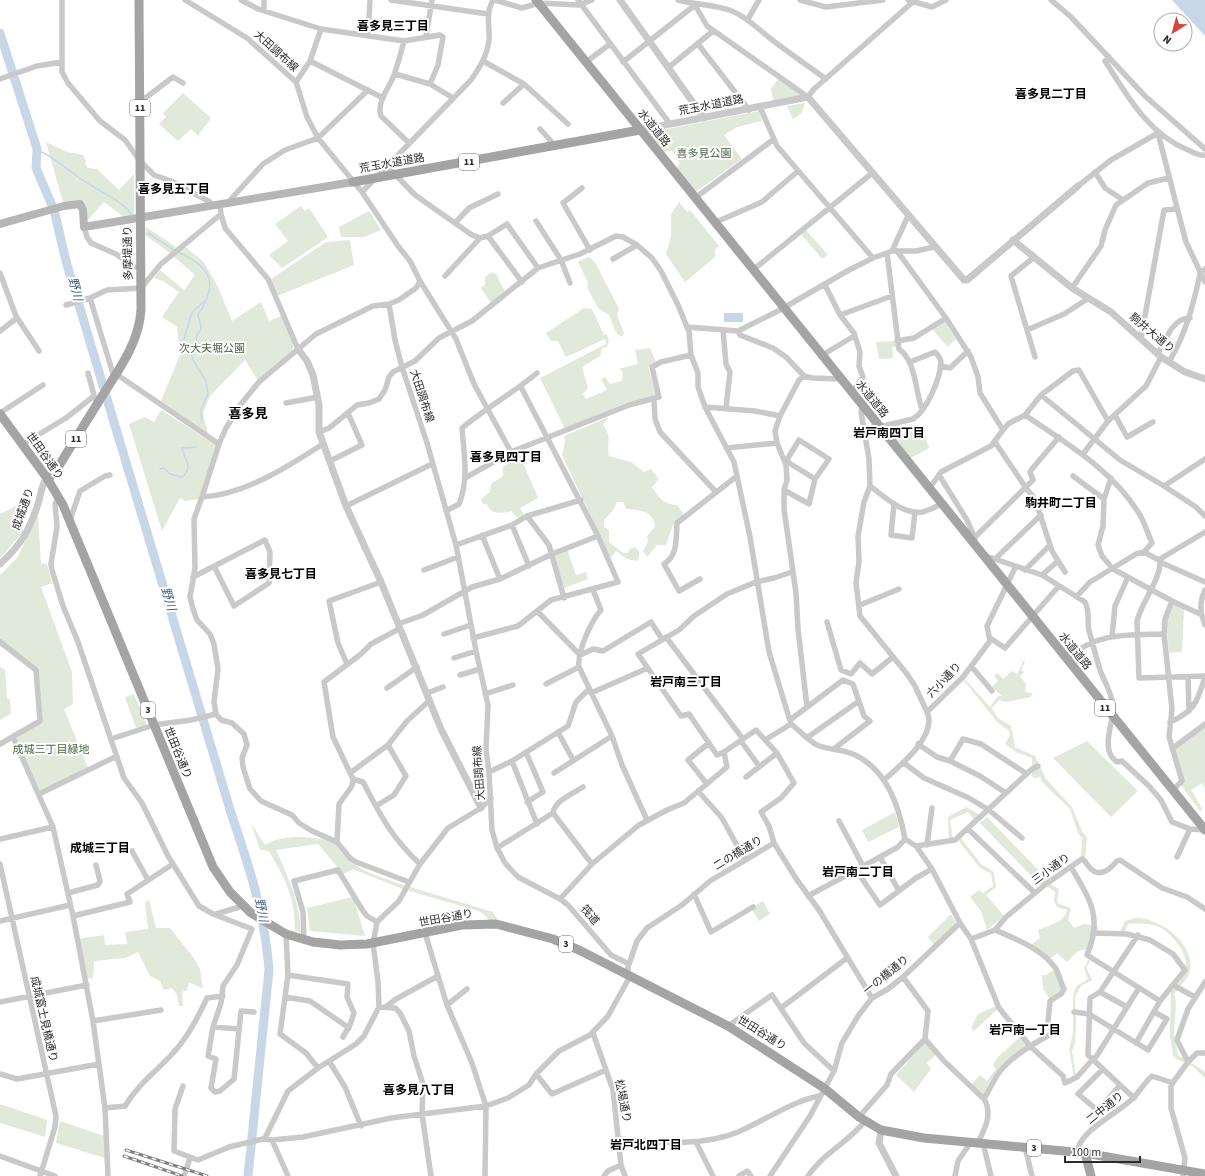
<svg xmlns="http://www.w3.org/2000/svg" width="1205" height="1176" viewBox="0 0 1205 1176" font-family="'Source Sans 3','Noto Sans JP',sans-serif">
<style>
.green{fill:#e0e9da}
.water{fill:#c8d7e8}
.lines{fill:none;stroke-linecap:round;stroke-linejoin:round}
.stream{stroke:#c8d7e8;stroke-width:1.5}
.river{stroke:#c8d7e8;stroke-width:9}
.minor{stroke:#c9c9c9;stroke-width:5.5}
.tertiary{stroke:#c9c9c9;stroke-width:7}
.secondary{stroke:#b6b6b6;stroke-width:8}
.primary{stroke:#a4a4a4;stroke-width:9}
.rail-casing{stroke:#818181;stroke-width:3}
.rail{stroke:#fff;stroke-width:1.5;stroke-dasharray:4.5;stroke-linecap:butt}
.labels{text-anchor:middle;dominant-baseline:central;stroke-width:4;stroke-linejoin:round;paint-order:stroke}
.shield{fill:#fff;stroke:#6b6b6b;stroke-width:1}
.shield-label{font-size:10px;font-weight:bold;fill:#2c2c2c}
.street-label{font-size:11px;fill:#2c2c2c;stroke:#fff}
.park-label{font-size:11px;fill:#4a643d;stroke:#fff}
.neighbourhood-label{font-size:12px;font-weight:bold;fill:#000;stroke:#fff}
.water-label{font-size:12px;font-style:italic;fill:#416288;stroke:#fff}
.quarter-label{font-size:13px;font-weight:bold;fill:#000;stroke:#fff}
</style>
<rect width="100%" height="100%" fill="#fff"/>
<path class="green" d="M779,78L802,96L773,102L771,89Z
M183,93L211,118L198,136L191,129L178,141L159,124L166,117L163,113Z
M805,103L802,113L793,119L787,106Z
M759,111L762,121L737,127L724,135L742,159L695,192L676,169L680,163L672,151L661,152L647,133Z
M46,142L67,152L83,155L86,161L85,164L88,168L97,169L119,190L134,174V216L124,217L104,202L86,222L82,202L64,206Z
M679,202L687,212L690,210L719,246L715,250V257L685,282L666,254L671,236V214Z
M301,206L305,211L309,208L328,237L282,268L269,255L288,241L275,224Z
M369,211L381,230L364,237H341L339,227Z
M146,227L176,247L170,253L145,235Z
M806,230L828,255L822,259L801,234Z
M350,240L354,265L277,296L271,279L326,242Z
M184,246L203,261L218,287L232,321L261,302L269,321L283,315L294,341L293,348L289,358L259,382L245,360L210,396L203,413L208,434L161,401L180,355L177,327L162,317L179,292L163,281L154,278L160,270L184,290L195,275L173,256Z
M589,257L595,262L619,309L617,315L624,333L621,337L616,333L609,315L598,308L587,287L588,283L578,262Z
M492,272L497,275L500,283L506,292L491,303L481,288L485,285V277Z
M584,308L592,309L604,335L607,334L609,341L607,347L602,348L600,356L582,367L588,388L583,394L586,399L607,390L601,379L605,377L610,384L622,381L623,372L619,369L638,364L635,350L650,348L656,362L648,367L657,395L625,403L565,429L540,378L606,344L605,339L566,357L558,341H551L546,333Z
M944,321L956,339L948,347L932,329Z
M897,341L898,347H892L893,358L879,359L876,342Z
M161,410L216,445L200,499L185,501L180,498L162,531L129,424L145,417L154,422Z
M609,417L603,425C613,438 606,443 609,456L631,462L644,472L651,469L659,479L652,487C659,499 664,504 677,505L684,514L673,525L666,545H657L647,557L643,551L648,542L647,536L655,527C654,510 639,510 626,509L623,502H617L614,509L604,520V527L609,530V542L623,553H628L630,549L635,547L639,551V557L637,561L627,559L616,551L612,557H610L562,455L565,441L564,436Z
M922,429L929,448L909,459L891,436Z
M519,453L538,498L520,508L524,515L517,518L512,511C503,513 491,516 487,504H483L481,499L490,492C491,478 496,483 503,476V467L508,464L506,459L513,454Z
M16,506L23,532L0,558V514Z
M38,515L41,563L47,564L52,583L41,587L72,672L73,704L64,709L88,768L40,791L16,738L42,722L37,668L0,640V575L17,558Z
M567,549L576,575L586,572L588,579L564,588L554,555Z
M1173,603L1184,609L1182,652L1169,653L1166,622Z
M1018,658L1025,662L1021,670L1025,672L1020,676L1026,684L1025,692L1032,693L1031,697L1006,702L999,700L992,708L998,718L1011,726L1015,747L1035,756L1046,779L1072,807L1082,831L1087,838L1085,858L1081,857L1082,838L1078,833L1070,809L1042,782L1040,777L1034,778L1032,776V758L1016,752L1005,744L1010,735L1009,731L997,722L962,678L963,677L990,707L998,696H1002L992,687L998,681L994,676L998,673L1003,679L1012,671L1017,674L1023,662Z
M0,667L5,670L7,699H10L11,714L0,720Z
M134,694L147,725L136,728L125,697Z
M1205,724V788L1202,783L1191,790L1202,808L1201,812L1181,785L1173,748Z
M1087,741L1138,791L1111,817L1053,758Z
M966,807L980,815L975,821L968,812L950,820L953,839L949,840L948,817Z
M895,812L899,827L868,842L862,830Z
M987,817L1047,879L1041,886L980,823Z
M251,823L265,845C284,833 312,837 334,841C348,870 379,876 406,886L405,890L353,869L343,874L318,844L276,850C289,879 299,900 301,933L295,931C295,896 286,881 269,851L260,850Z
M961,838L981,864L994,872L996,887L986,895L1004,916L987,930L981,911L970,897L979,890L983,893L993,886L991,874L979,867L959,841Z
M1050,884L1059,889L1057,901L1059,904L1071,908L1068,920L1074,928L1084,924L1098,926V931L1120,932L1125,921C1130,920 1135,917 1140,918C1164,921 1198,947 1189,974C1186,981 1179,987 1174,994L1176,1002L1174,1034L1178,1055C1187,1061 1196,1065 1205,1072V1078L1191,1065L1176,1059L1173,1055L1170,1036L1171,991C1176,985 1185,978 1186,969C1188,954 1175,938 1164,930C1155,923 1139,923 1128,924L1124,934L1094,933L1088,949L1078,951L1067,962L1057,953L1049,960L1031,945L1040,938L1038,930C1049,925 1064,923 1067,910L1057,907L1054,901L1055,892L1047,886Z
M410,887L493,912L498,921H488L487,917L479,911L409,891Z
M353,897L365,936L310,931L307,908Z
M149,900L156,928H170L193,957L200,969L203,989L189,982L187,990L182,992L183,1006H179L177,995L172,988L164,990L160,981L150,976L138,952L125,958L94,961L93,978H86L78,939L104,935L105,945L127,944L125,932L148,929L145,902Z
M763,901L770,914L759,921L751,908Z
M951,914L956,923L934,945L928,937Z
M1088,960L1090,961L1086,967L1092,980L1081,986L1075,997L1076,1024L1075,1044L1072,1051L1076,1075L1074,1076L1069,1050L1073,1033V998L1074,991L1077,986L1088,979L1084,968Z
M1055,969L1063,989L1060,994L1050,999L1043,989L1042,975H1046Z
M998,1005L999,1008L974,1031L971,1028L978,1014Z
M1020,1037L1029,1047C1011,1059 989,1074 984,1096L971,1085L980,1075L987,1081L996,1069L993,1065L997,1058Z
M926,1041L937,1054L927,1063L931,1069L914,1092L896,1075Z
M0,1104L47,1120L45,1137L0,1123Z
M60,1121L104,1136L105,1158L56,1143Z"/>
<path class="water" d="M1172,0H1205V36Z
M724,313H743V322H724Z"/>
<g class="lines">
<path class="stream" d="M37,150C53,156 64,167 78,177C94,189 119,198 131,214
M148,233L174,250
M178,252C212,268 219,283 198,315L200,322
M192,356L199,348C196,340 194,336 201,330L200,322
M202,423L201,410L208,394L206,381L193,360L190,350L186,346L184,339L192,312L205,301
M160,469L164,468L170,474L182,477C195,466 183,459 182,448L196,447"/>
<path class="river" d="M0,33L37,149L36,168L54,210L66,261L90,342L231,813C249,866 265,914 269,970L248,1176"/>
<path class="minor" d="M62,0V72L68,83L100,121L125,140L140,161L154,175L171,181L210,202L212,205
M185,0L247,38L296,82L307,117L318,138L362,192L398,246L410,261L420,281L456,339L474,384L511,452
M241,0L258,9L321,29L404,41L440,35L443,37L438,65L430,84
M391,0L488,14
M495,0L522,8L539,3L579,5L592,0
M578,0L670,124
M678,0C696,5 714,4 732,11C747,17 758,29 771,39C789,53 808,66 826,79
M800,0L826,7L883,0
M908,0L932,7L946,0
M1051,0L1071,17L1145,96L1205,149
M264,10V0
M748,19L759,0
M368,36L370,0
M426,36L432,0
M404,41C401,52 398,64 394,75C390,87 376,102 381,116L409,143
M698,44L749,110
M1109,57L1105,61C1127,95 1148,134 1188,150C1193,152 1199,156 1205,155
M310,61L383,98
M483,61L524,84
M586,62L610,44
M623,62L695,5L707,26L808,97L814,89L914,1
M669,67L713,31
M395,74L430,84L453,98
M0,79L37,66L62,62
M296,82L310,61L321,29
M140,99H144L173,77L183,83
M503,103L524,84L568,124
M760,107L777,146L873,258
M540,129L551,141L547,146
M1158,133L1182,227L1186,242L1205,282
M388,167L415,195L472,235L480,238
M1095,172L1105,188L1123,200
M1078,186L1111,160L1158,133
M582,188L563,203L590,250
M362,192L471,80C480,67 487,56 489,40C490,26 485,14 493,0
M695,198L774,139
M232,202L231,199L263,164L285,150L318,138L368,90
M221,214L225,228L268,279L298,349
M536,221L561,260L570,283
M455,223L469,208L498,194
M714,223L762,202L798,171
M84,227L87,237L91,243L116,254L134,267L140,268
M488,236L522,282
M892,251L908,216
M897,251L946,318L971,357L978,377L980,393L1003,430L991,446L941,472L929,489
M887,253L899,349C916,361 915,390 922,409
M1033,258L1011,276L1035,357
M613,259L637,245
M753,270L871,174
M0,273L16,316L39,351
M445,276L480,238L488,236L507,224L538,268
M825,285L840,315L854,333L860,352L859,366L863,377L851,393
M1072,288L1101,246L1105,230L1116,205L1148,183L1169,178
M90,298L114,377
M389,304L395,340L402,367L427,443L456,545L476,651L488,705L486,749L489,772L492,830L497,848L505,863L518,877L560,899L568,905L611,955L629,964
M66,305L90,298L107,290L141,288L161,264L221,214L220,205
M840,315L892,296
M687,327L738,331L780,310L849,270L873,258L892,251H916L934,247
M723,330L726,364L730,372L726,408
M1027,330L1064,314L1089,298
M0,331L17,318
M738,331L740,335L773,348L786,357L804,376L812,378L840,379
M1141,338L1164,210L1177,209
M897,341L914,338L946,318
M1158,353C1166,340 1172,318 1190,318
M821,356L854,336
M1169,362C1186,333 1193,306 1200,274L1205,269
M940,366L950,368L968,351
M88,373L95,399
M116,374L219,444
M804,376L799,380L780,416L775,431L777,443L786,465L787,480L784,490V509L796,593L798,629L807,707
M1041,395L1120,460L1164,486L1196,507L1205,516
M654,399L655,419L660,432L716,492
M286,403L318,397
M862,406L861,412L869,459L870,486L864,502L858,536L859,561L856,583L860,616L907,674L915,686L927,712
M705,407L755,411L780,416
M0,413L43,385
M1025,415C1067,444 1113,470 1140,515C1145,524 1148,534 1152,543L1144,552
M1115,415L1127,437L1153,422
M879,427L913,419C927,411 940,378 941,363C941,358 938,355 935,352L910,362
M864,429L878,426
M1003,430L1008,424L1025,415L1041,395L1073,371L1079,370L1108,421
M319,432L329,428L357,405L369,403L379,399L385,390L389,377L393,372L415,361L439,338L472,321L538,268L580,254L616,236L623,237L637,245L652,258L661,271L678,305L689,332L691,355L698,373V387L705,407L734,462L750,537L769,652L791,724
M995,442L1026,488L1035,499L1052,551L1065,572
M23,444L66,418L94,396
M726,448L777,443
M1083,454L1108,421L1146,386L1161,357
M330,461L362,445L348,413
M786,461L815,479
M939,475L967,520L975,538
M1073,476L1104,499
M465,478L511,452L629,405L659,397L652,367L661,362L691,355
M1111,478L1104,499L1103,526L1098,545L1102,556L1113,569L1172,601L1200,614
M870,486C885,497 903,515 923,512C929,510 936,507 941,504
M1164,486L1205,459
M784,490L809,504L815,479L829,459L799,440L785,463
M59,497L55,504L57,527L51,564L52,570L63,606L78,642L124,778L142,803L168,856L199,906L213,914L252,929L237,965L223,986L221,1003L213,1027L208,1056L216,1059L211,1088L215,1092L220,1091L234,1079L241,1011L254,1012
M202,497C244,495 289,466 323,444
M894,504L891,535L912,538L915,512
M346,506L432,464
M446,511L459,504C469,480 464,453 462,428C486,408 513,393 537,373
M527,516L549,545L564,598
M70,520L80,491L105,476L110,475
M512,525L529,566
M482,535L500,579
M971,541L1033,480L1030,472L1032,469L1059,437
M456,545L512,525L527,516L581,500
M986,556L1042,575L1085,602C1090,611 1087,621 1089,631C1093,644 1096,657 1100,670C1104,681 1113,695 1113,707C1114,723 1099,750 1117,762L1122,761L1149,786L1161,800L1172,822L1190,829L1204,830
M995,559L1041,515
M1160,559C1162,578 1141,603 1137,621L1139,678L1205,676
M1160,562L1205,582
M424,570L458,557
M1025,570L1050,545
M792,572L774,578L756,582L727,594L694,616L679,630L638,654L681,716L689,714L717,755L724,752L756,730L777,753L794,783L781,798L761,812L769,826L774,843L797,880L819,910L872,998
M1042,575L1058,561
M193,577L265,540L270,552L269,583L234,606L214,566
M700,579L679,591L664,564C678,556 676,538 677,523L737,476
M593,590L601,610C591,621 577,652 579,667L612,736L622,765L647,820
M1205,590C1199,603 1200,612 1205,625
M1077,596L1090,582L1136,554L1144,552L1157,559H1160L1205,532
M860,605L899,589
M538,612L580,655L593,649L603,651L651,622L662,639
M827,622L841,670L851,674L860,663L872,674L893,657
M398,624L423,615L472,587L500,579L552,554L598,536
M444,634L471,625
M1112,636L1115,606L1128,577
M666,637L743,739
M473,638L518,626L551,600L618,582L598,536L521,387
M990,638L1005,648L1058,587
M0,642L36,670L40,721L0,744
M454,658L476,651
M1066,659C1097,632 1126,635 1164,634
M347,664L338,643L329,601L381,582
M971,666L992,691
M460,675L480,669
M1188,677L1189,711
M546,684L579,667
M387,688L417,667
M427,693L443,687
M591,693L648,668
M485,694L513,685
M790,720L843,680L853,684L864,716L870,721L835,748
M1170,722C1195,711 1197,702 1205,677
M558,732L573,760
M13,737L53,827L73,916L93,1021L105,1108L108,1176
M808,737L859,701
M111,739L154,725L191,720L216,714
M765,740L791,724C798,729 810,742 817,745C828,750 842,749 853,754C887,769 899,806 905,839L916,846L932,869L960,923L971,939L999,1008L1031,1047L1063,1076L1065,1083L1077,1077L1093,1059L1096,1057L1139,988
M741,741L759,766
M918,744L937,757L950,761L980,776L1006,793
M1173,748L1205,724
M526,752L543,792L527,802
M512,761L537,824
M950,761L963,739L981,744L1027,774
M904,763L924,778L969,798L989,810L1022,838
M489,772L512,761L568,726L576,702L589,689
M350,773L388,745L407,721L430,700
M554,773L612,736
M746,777L777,753
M353,779L363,782C381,816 391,837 420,864
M884,780C900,766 938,735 927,712L963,677L990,641L987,626L1016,566
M707,784L688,760L709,743
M583,787C574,793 554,801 553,813L592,864
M698,791L722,818L745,860
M1172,791L1182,781L1169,737L1172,709L1164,634L1165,619L1172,601
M39,794L117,756
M376,806L394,795L406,776L388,745
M839,821L863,866
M968,829L1035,893
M0,839L53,827
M337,842L339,804L352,786L353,779L333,737L324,682L361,654L371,644L399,629
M927,845L932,808
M916,846L955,840L1032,769L1038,766
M497,848L553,813
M132,851L148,880
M880,857L898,847L905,839
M1177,857L1190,829
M0,864L56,1116L55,1127L40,1176
M1071,867C1090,900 1103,917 1087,955L1160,1001
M856,870L880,905L916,878L932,869
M409,882L356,862L350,858L337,842L312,831L299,823L292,815L261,801L250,789L243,767L242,758L247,745L244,734L232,723L221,720L216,714L214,702L218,669L214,644L210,634L197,620L193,609L190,597L195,568L194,519L202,497L219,444L226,428L241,404L259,382L316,334L373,306L389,304L399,300L416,288L420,281
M68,893L98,885L100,881L96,865
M694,894L711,932L753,907
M808,896L880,857L899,891
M560,899L592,864L639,825L667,810L684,803L727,767L724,752
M216,914L243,906
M73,916L130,902L127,894L173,864
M0,921L70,905
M425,933L447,1005L472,1063L486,1106L485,1176
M1094,933L1127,934L1150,940L1173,954L1185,970L1160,1001L1136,1043
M286,934L288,975L280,1034L306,1053L318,1068
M971,939L995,930L1006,917L1046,884L1082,859C1086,861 1087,865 1090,868C1100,879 1111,868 1117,861L1120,860L1162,888L1187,897L1205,909
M304,940L303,912L294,881L338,870L363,911L367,916L377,922
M288,975L348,984L347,997L354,1013L350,1025L343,1037
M1173,985L1195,997
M1100,992L1127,1007
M285,997L310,1001L349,1028
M0,1002L87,985
M447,1005L467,989
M387,1006L396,999L438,976
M379,1007L395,1008L400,1013L409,1031L414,1056L423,1084L422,1114L431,1176
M781,1008L847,958
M1074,1012L1089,1014L1148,1050L1167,1019L1154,1012
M93,1021L161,1010
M728,1026L772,995L804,1043L834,1071
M213,1027L239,1029
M593,1033L613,1090L621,1165L625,1176
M925,1039L944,1061L984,1099
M329,1061L345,1087L361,1126
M1188,1062L1177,1040L1188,1009L1205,982
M1103,1069L1078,1094L1096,1109L1101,1107L1120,1085
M0,1074L17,1079L99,1064
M536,1074L552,1094L606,1070
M183,1086L175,1109L174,1151L198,1160L229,1147L263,1139L272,1140L303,1137L391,1118L486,1106L508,1098L529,1085L536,1074L559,1051L590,1035L608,1016L628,980V967L637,941L647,928L682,905L710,881L774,843
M1134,1098L1088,1055L1090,998L1100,992L1138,935
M105,1108L125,1106C138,1084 157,1071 173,1053C188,1037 198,1017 207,998L223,996
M859,1117L887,1085L891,1074L925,1039L928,1011L903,977
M265,1138L288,1091L318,1068L356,1044L364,1036L379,1007L378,982L373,943L377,922L399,901L420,864L448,828L481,808L491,798
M619,1139C658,1142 702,1147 738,1132C766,1120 790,1102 819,1096
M272,1140L288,1176
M696,1142L713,1176
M978,1143C985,1128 993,1114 984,1099C989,1090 993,1082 998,1074C1009,1058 1036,1042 1053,1033L1048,1022L1050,1001L1061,994L1064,989C1061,983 1059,975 1056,969C1043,949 1016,939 995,930
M983,1143L991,1176
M1025,1147L1032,1176
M1077,1152C1080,1129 1120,1113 1134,1097C1141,1090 1144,1083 1152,1076L1173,1083
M0,1156L55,1176
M184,1176L190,1158
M604,1176L608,1171L621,1165
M739,1176L747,1171L751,1176
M770,1176L810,1116L834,1071L842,1043L858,1016L872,998L888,989L903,977L960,923
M808,1176C822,1154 849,1142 865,1121
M955,1176L958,1161L971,1142
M1183,1176L1185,1158L1171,1108V1085L1188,1062L1197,1053H1205"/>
<path class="tertiary" d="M620,0L704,118
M640,130L808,97L964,280H967L1078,186
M1013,240L1072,288L1111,312L1161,357L1185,372L1205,379
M298,349L307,361L313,375L319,405V432L346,506L381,582L441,729L481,808
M0,564C21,545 29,531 38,504C41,495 41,485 47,478
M881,1130L879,1143L896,1176"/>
<path class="secondary" d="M0,224L64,206L80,204L83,210L84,227L353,182"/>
<path class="primary" d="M536,0L1205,830
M353,182L640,130
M0,414L47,478L63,505L213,867L230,892L251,913L286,934L313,942L340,945L367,944L462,925L496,924L553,939L579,950L728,1026L824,1088L859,1117L881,1130L924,1138L1085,1153L1205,1174
M47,478L54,474C69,449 84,425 99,401C117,372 139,344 141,310L139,0
M1085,1153L1091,1176"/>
<defs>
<path id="rail" d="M126,1150L207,1176
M124,1156L182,1176"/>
</defs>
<use href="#rail" class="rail-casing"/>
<use href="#rail" class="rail"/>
</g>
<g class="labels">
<g class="shield">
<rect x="130" y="100" width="20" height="16" rx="3"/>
<rect x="459" y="154" width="20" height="16" rx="3"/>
<rect x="66" y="431" width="20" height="16" rx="3"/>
<rect x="1095" y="700" width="20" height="16" rx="3"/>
<rect x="141" y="702" width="14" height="16" rx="3"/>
<rect x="559" y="936" width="14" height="16" rx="3"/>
<rect x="1027" y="1140" width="14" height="16" rx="3"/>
</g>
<g class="shield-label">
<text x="140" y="108">11</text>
<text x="469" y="162">11</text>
<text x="76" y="439">11</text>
<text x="1105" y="708">11</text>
<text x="148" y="710">3</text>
<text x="566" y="944">3</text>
<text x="1034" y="1148">3</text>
</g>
<g class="street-label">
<text transform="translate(276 51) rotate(42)">大田調布線</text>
<text transform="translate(711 105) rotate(-11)">荒玉水道道路</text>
<text transform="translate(654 128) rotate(51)">水道道路</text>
<text transform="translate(392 163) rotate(-10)">荒玉水道道路</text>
<text transform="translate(128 253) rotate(-91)">多摩堤通り</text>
<text transform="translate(1152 333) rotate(40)">駒井大通り</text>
<text transform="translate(422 396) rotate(72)">大田調布線</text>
<text transform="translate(872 399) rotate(51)">水道道路</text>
<text transform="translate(45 456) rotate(55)">世田谷通り</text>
<text transform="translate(23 509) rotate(-70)">成城通り</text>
<text transform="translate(1075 651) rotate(51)">水道道路</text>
<text transform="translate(944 680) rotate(-46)">六小通り</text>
<text transform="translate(178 753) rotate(68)">世田谷通り</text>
<text transform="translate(479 773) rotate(-94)">大田調布線</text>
<text transform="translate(738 853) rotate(-31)">二の橋通り</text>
<text transform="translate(1051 869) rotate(-36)">三小通り</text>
<text transform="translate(590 915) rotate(49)">筏道</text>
<text transform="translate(446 918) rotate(-10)">世田谷通り</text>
<text transform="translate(886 975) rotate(-39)">一の橋通り</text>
<text transform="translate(44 1019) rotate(77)">成城富士見橋通り</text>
<text transform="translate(762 1033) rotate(32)">世田谷通り</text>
<text transform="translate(623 1101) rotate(79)">松場通り</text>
<text transform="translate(1105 1108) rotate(-39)">二中通り</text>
</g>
<g class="park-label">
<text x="704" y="153">喜多見公園</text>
<text x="212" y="348">次大夫堀公園</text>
<text x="51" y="749">成城三丁目緑地</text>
</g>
<g class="neighbourhood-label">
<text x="393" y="26">喜多見三丁目</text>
<text x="1051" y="94">喜多見二丁目</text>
<text x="174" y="189">喜多見五丁目</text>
<text x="889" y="433">岩戸南四丁目</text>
<text x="506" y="457">喜多見四丁目</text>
<text x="1061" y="503">駒井町二丁目</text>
<text x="281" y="574">喜多見七丁目</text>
<text x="686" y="682">岩戸南三丁目</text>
<text x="100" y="848">成城三丁目</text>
<text x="858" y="872">岩戸南二丁目</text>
<text x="1025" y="1030">岩戸南一丁目</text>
<text x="419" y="1090">喜多見八丁目</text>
<text x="646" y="1145">岩戸北四丁目</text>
</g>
<g class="water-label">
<text transform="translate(75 289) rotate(75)">野川</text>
<text transform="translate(168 599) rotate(73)">野川</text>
<text transform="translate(261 910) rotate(78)">野川</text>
</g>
<g class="quarter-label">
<text x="248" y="414">喜多見</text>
</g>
</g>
<g transform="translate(1173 32) rotate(217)"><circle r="19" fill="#ffffff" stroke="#ababab"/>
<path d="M0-3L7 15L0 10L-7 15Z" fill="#d8453a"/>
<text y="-6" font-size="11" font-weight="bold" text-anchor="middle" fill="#2c2c2c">N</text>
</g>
<path d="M1065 1156v6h75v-6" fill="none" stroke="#2c2c2c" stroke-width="2"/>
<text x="1071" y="1156" font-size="12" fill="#2c2c2c" stroke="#ffffff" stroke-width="3" paint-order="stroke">100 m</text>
</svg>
